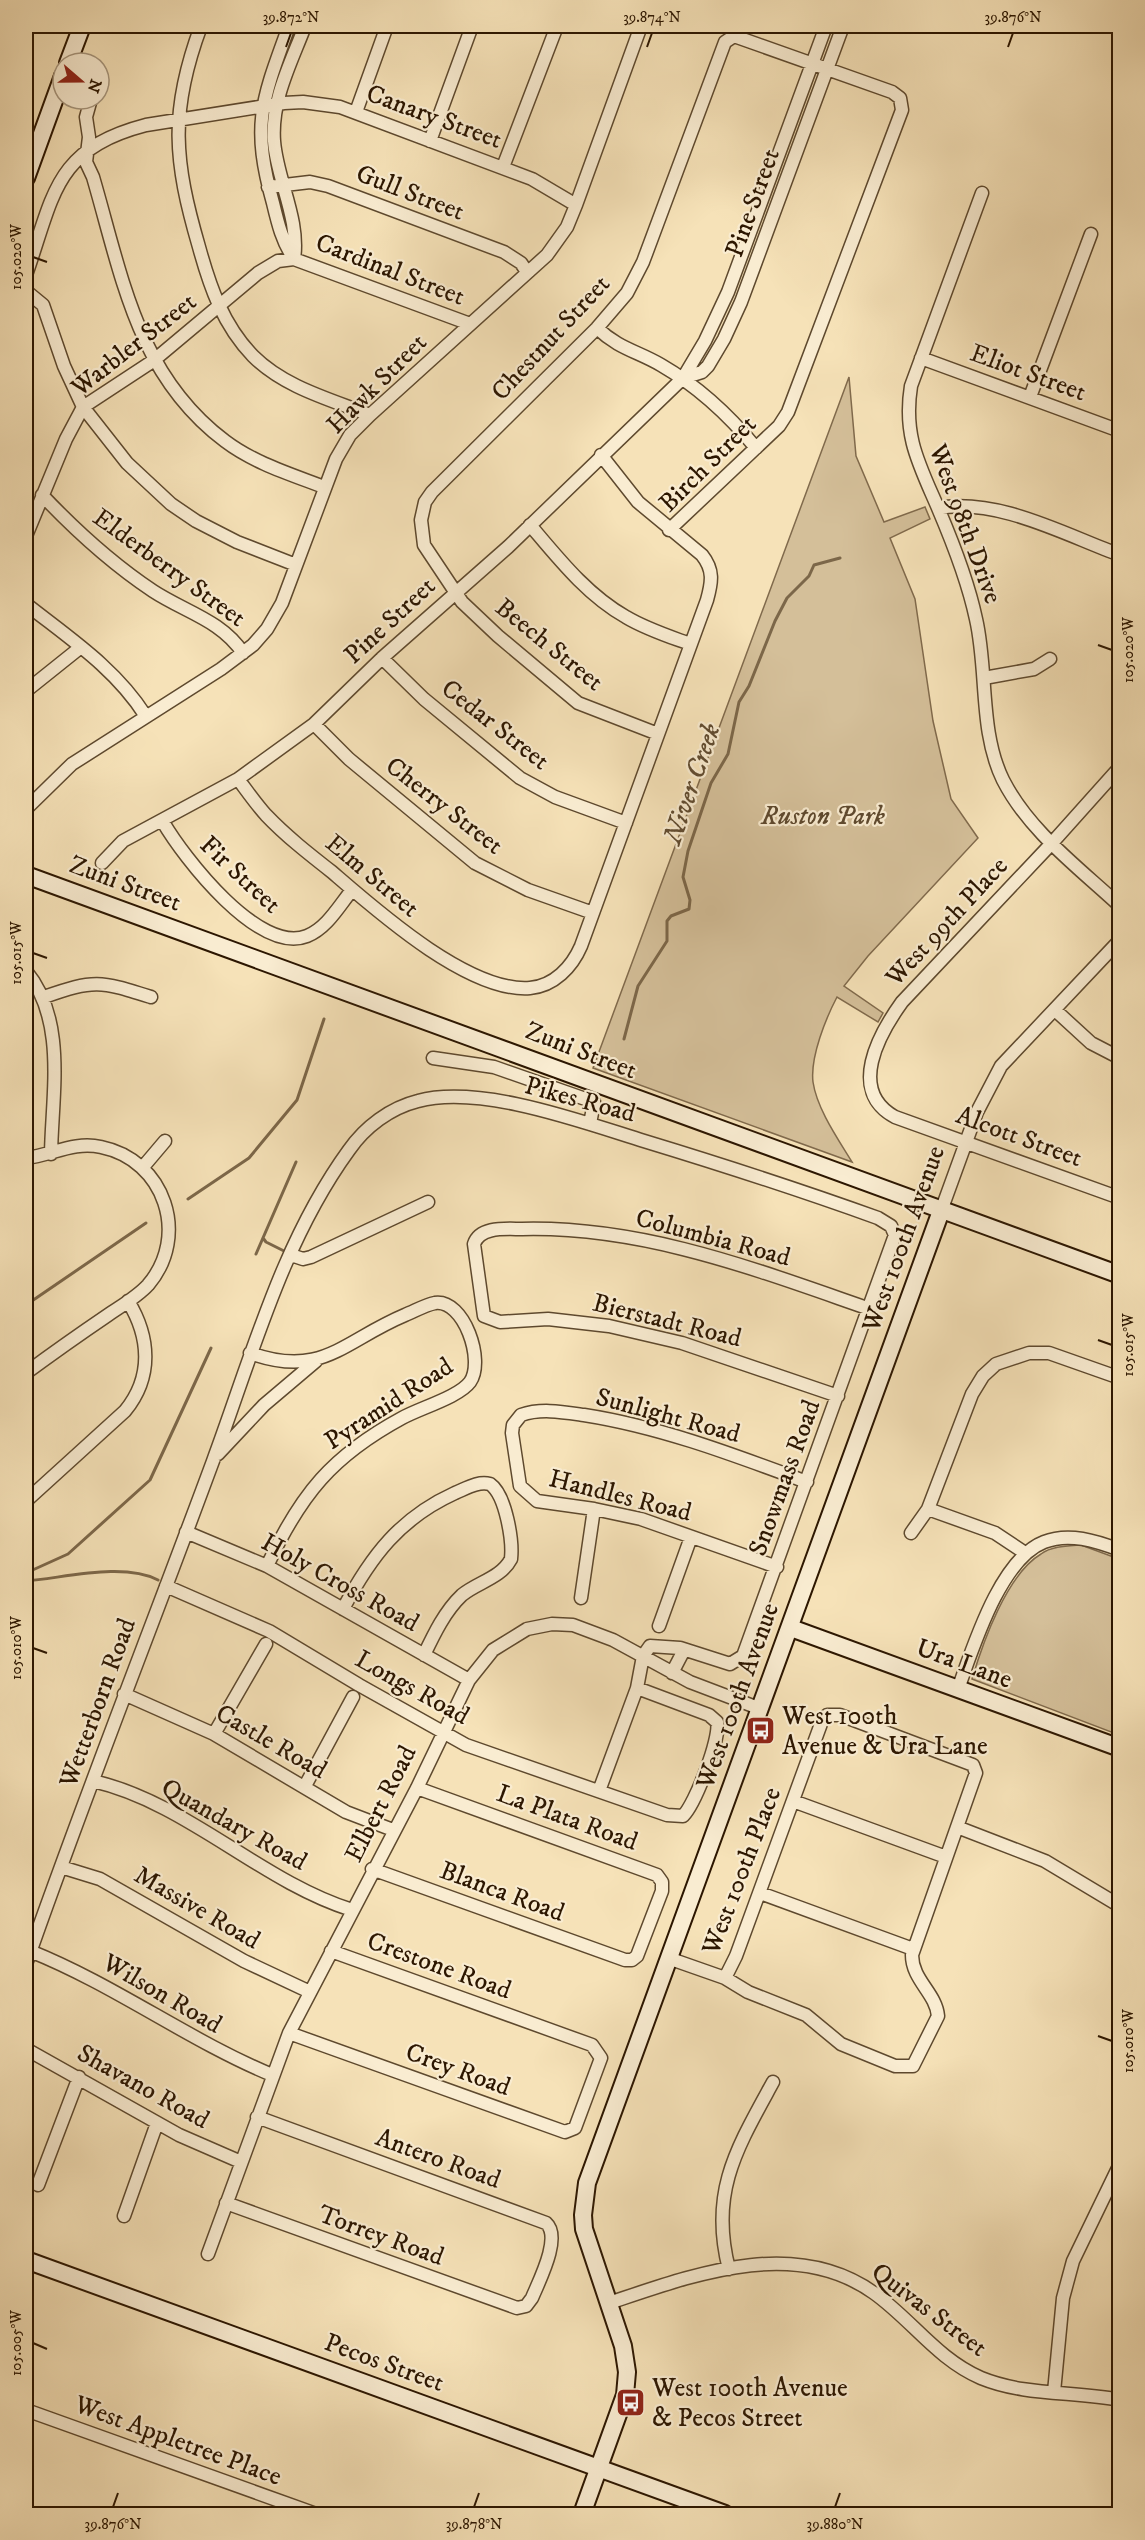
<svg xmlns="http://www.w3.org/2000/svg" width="1145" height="2540" viewBox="0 0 1145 2540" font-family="'IM FELL DW Pica',serif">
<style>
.green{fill:#d4bf99;stroke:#806a4c;stroke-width:1.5}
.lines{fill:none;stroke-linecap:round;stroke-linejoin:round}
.stream{stroke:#7c6749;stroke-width:3}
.street-casing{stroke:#5e492e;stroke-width:15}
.secondary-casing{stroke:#2c1600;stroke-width:20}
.street{stroke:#f9ecd1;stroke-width:12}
.secondary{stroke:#f9ecd1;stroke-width:16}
.ticks{fill:none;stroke:#2c1600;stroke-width:2}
.labels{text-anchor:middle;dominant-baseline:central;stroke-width:4.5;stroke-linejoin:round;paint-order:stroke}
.street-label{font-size:26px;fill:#2c1600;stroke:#f9ecd1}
.park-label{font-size:26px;font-style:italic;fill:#5e492e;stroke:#f9ecd1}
.poi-label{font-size:26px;fill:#2c1600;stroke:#f9ecd1;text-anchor:start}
.water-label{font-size:27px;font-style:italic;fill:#614c30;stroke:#f9ecd1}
.neatline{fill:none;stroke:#2c1600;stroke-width:2}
.ticks-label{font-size:15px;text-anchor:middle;fill:#2c1600}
</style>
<rect width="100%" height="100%" fill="#f6e2b8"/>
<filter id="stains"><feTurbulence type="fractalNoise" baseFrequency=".00333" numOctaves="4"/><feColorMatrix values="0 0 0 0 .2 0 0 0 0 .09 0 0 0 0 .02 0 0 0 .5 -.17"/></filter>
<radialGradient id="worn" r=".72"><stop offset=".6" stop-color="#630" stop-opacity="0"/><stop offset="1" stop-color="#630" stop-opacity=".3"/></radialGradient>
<path class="green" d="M849,377L856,456L884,522L925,507L930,519L890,538L915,599L933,721L951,799L978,838L868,956L844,986L883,1013L878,1022L837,997C826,1018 810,1057 813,1082C817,1109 838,1139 852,1162L593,1068Z
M1081,1545L1119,1559V1735L972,1679C983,1642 1007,1574 1041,1554C1052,1546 1068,1546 1081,1545Z"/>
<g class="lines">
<path class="stream" d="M624,1039L638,986L667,941V921L671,916L689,909L690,900L683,877L688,851L711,783L728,754L739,702L749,686L775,621L787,598L809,576L814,565L840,558
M188,1199L249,1158L297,1100L324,1019
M263,1238L266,1242L284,1251
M256,1254L296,1162
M26,1305L146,1223
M26,1573L68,1554L150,1480L211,1348
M26,1581C64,1578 123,1562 158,1580"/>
<defs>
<path id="street" d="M201,26C169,112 174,161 199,247C210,287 223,325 253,356C284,387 329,399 370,415
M289,26C262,100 251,124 273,203C278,224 282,241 294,259
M91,99L86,117L89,137L86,162L93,177C122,276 137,375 225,441C254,463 290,474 324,487
M356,112L387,26
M430,141L472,26
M503,167L557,26
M268,187L310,182L328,186L504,252L521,263L527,272
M982,193L911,386C903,436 919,464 938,508C953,543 968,581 976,619C988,671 979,731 1003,780C1029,831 1078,867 1120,906
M294,259C300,219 277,180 274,141C271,100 291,63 305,26
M26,275C54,195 54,149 146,125L284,103L303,102L340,107L532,179L576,205
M26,291L43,305L64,366L83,407L127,463L171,504L196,521L237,542L296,565
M597,328C619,349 637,351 661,365C699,387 728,414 756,448
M921,358L1120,431
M683,378L702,372L708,366L724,339L741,302L843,26
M1030,397L1091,234
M42,495C77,532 111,563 153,591C185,612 221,620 243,653
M938,508C999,498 1063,534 1120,555
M530,525C558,558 587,595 626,617C646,629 668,636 690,644
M26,536L66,439L83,407L153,361L258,273L278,261L294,259L470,324
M26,604C69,638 115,668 145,715
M382,658L424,699L520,778L555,797L626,823
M984,678L1034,669L1050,659
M26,691L81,647
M314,724L349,759L475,863L528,890L593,913
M658,734L578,703L498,636L462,602L424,545L421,520L425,502L432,492L597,328L627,293L643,262L725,42L734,36L892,92L900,98L902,110L788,412L779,426L669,530
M1120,767L1052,843L902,1002C879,1034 847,1091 895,1117L1120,1198
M238,779C247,791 256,804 266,815C286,836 309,854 332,872C376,910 469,993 530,988C554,986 572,967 581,946L707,600C712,582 714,570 702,555L638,502L601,455
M26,809L72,764L221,669L253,645L267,629L282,603L336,459L350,435L370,415L547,255L567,227L576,205L641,26
M163,822C184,858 259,955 307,936C327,928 339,906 352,890
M102,863L123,841L238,779L314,724L382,658L508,547L683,378L705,341L728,292L826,26
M26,971C67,1020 52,1094 51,1154
M44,997C95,979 100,981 151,997
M1055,1010L1091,1043L1120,1058
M433,1058L494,1067L594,1102L590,1124
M26,1158C52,1155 74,1141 101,1147C165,1160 190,1236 148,1285C137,1297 121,1306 108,1315C80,1334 53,1353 26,1373
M143,1167L165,1141
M941,1211L977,1112L1001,1066L1120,940
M291,1255L303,1259L311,1257L428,1202
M250,1353C322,1379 343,1341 405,1315C415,1311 425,1305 435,1303C464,1299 485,1361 470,1382C459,1397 420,1408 402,1418C332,1456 301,1494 267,1566
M838,1396L682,1343L609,1326L548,1319L500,1322L484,1316L483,1309L474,1244C480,1226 506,1229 522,1229C644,1226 757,1270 870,1309
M218,1454L264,1405L316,1361
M26,1501L125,1411C153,1377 150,1337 128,1301
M928,1509L995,1533L1025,1553
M186,1532L267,1566L469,1680
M911,1533L928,1509L972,1394L983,1376L996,1364L1029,1353H1049L1120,1378
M777,1567L641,1519L594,1509L537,1501L520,1486L512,1433L513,1425L521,1415C541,1408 563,1412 584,1415C661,1427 734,1455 807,1482
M166,1586L269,1631L359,1685L466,1745L667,1815L683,1816C695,1804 721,1738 717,1722L709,1715L637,1688
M581,1598L594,1509
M343,1609C371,1556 400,1518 455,1493C467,1488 478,1481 490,1484C506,1495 513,1541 511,1559C501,1578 478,1582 462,1595C445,1611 434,1634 424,1655
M659,1626L691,1537
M672,1673L684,1650
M958,1689C973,1648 1000,1559 1044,1542C1069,1532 1096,1541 1120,1550
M124,1694L214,1734L346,1812L393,1830
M214,1734L266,1644
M93,1781C188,1803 260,1881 352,1910
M305,1786L353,1697
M793,1801L946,1857
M957,1827L1045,1861L1120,1906
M61,1867L100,1879L244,1961L310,1992
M372,1869L625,1960H632L637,1956L662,1891V1882L657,1875L417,1788
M760,1893L913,1949
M30,1951C115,1985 188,2040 272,2075
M668,1958L725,1978L748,1992L806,2015L841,2044L895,2066H913L938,2016C936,1993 912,1980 912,1955L976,1773L973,1765L840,1715H827L822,1721L736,1956L725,1978
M26,1964C85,1795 151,1629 213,1461C252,1356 282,1242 349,1150C365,1127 390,1108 418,1101C480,1084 583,1122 644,1141C723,1165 800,1190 878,1218L891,1226L895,1235L743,1656L730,1664L680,1648L650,1646L643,1656L637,1688L599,1791
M289,2033L565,2132L575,2128L601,2058L592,2045L331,1951
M26,2049L179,2135L241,2162
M38,2185L79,2077
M226,2203L517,2308L526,2306L532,2298C539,2281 562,2237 546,2223L257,2117
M124,2216L157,2123
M208,2254L289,2033L417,1788L469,1680L493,1650L527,1629L552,1624L573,1625L613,1640L690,1682L761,1709
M729,2269C709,2192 737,2148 773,2082
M609,2303C693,2275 794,2236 874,2293C912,2320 937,2359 981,2378C1025,2396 1073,2391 1120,2400
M1054,2392L1063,2298L1073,2261L1120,2164
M26,2410L316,2514"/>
<path id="secondary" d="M68,63L82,26
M26,178L63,76
M26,875L1120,1275
M791,1628L1120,1748
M26,2260L725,2514
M582,2514L625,2395L627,2372L623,2346L584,2229L583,2215L587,2183L941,1211"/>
</defs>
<use href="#street" class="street-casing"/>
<use href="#secondary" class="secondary-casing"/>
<use href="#street" class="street"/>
<use href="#secondary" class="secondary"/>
</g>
<path class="ticks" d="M286,47L291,33M647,47L652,33M1008,47L1013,33M33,257L47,262M1098,645L1112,650M33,953L47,958M1098,1340L1112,1345M33,1648L47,1653M1098,2036L1112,2041M33,2343L47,2349M113,2507L118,2493M474,2507L479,2493M835,2507L840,2493"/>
<defs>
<symbol id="bus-square" viewBox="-11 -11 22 22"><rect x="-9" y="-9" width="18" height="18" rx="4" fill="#8f2418" stroke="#f9ecd1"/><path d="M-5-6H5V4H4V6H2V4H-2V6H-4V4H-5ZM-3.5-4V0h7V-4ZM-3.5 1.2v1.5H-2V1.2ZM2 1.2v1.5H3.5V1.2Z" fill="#fff"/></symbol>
</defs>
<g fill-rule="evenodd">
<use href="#bus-square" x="744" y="1714" width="33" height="33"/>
<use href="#bus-square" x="614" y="2386" width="33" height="33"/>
</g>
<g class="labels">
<g class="street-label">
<text transform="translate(434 117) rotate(20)">Canary Street</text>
<text transform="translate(410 193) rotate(21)">Gull Street</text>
<text transform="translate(753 203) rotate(-70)">Pine Street</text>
<text transform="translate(390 270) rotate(21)">Cardinal Street</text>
<text transform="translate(551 338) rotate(-47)">Chestnut Street</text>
<text transform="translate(134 345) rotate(-38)">Warbler Street</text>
<text transform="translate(1028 373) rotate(20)">Eliot Street</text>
<text transform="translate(377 384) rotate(-45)">Hawk Street</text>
<text transform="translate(708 464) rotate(-45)">Birch Street</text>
<text transform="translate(965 524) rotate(70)">West 98th Drive</text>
<text transform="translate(169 568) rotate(36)">Elderberry Street</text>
<text transform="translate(390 621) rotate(-43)">Pine Street</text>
<text transform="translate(549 645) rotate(39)">Beech Street</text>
<text transform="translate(495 725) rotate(38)">Cedar Street</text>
<text transform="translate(444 806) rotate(38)">Cherry Street</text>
<text transform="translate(240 875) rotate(43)">Fir Street</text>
<text transform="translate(372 876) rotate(40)">Elm Street</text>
<text transform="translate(125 884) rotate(20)">Zuni Street</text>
<text transform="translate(947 922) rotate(-47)">West 99th Place</text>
<text transform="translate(581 1051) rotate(21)">Zuni Street</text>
<text transform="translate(580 1100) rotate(15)">Pikes Road</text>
<text transform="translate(1019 1137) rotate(20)">Alcott Street</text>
<text transform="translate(713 1238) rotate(15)">Columbia Road</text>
<text transform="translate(904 1239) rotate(-70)">West 100th Avenue</text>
<text transform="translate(667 1321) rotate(14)">Bierstadt Road</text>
<text transform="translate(389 1404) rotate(-33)">Pyramid Road</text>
<text transform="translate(668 1416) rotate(15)">Sunlight Road</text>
<text transform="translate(785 1478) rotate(-70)">Snowmass Road</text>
<text transform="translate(620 1496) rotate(14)">Handles Road</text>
<text transform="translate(340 1583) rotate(29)">Holy Cross Road</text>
<text transform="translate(964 1664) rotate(20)">Ura Lane</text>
<text transform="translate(412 1688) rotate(29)">Longs Road</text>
<text transform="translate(738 1696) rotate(-70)">West 100th Avenue</text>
<text transform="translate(98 1703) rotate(-70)">Wetterborn Road</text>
<text transform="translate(271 1742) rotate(30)">Castle Road</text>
<text transform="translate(381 1804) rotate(-63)">Elbert Road</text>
<text transform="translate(567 1818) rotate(20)">La Plata Road</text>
<text transform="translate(234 1825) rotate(29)">Quandary Road</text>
<text transform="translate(742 1871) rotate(-69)">West 100th Place</text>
<text transform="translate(502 1892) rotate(20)">Blanca Road</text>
<text transform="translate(197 1908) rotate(30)">Massive Road</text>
<text transform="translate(439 1966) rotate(20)">Crestone Road</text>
<text transform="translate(162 1994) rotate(30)">Wilson Road</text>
<text transform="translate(458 2070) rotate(20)">Crey Road</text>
<text transform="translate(143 2087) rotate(29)">Shavano Road</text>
<text transform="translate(438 2159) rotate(20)">Antero Road</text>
<text transform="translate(381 2236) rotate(20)">Torrey Road</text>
<text transform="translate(929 2310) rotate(37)">Quivas Street</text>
<text transform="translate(384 2363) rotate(20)">Pecos Street</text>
<text transform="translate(178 2441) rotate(20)">West Appletree Place</text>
</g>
<g class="park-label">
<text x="823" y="816">Ruston Park</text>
</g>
<g class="poi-label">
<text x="782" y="1716">West 100th<tspan x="782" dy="30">Avenue &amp; Ura Lane</tspan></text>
<text x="652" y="2388">West 100th Avenue<tspan x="652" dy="30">&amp; Pecos Street</tspan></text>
</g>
<g class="water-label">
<text transform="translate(692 784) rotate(-71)">Niver Creek</text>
</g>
</g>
<rect width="1145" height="2540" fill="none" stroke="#f6e2b8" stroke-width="66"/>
<g transform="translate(81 81) rotate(110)"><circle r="28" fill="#f9ecd1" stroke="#a7967d" stroke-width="1.5"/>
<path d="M0-4.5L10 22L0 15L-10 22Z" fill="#8f2418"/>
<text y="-9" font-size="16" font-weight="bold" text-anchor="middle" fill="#2c1600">N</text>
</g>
<rect x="33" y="33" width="1079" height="2474" class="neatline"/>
<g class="ticks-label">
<text x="291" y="22">39.872°N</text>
<text x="652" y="22">39.874°N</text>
<text x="1013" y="22">39.876°N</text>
<text transform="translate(16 257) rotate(-90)" y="5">105.020°W</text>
<text transform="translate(1128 650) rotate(-90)" y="5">105.020°W</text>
<text transform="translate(16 953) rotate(-90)" y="5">105.015°W</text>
<text transform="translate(1128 1345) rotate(-90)" y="5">105.015°W</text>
<text transform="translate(16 1648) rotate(-90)" y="5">105.010°W</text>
<text transform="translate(1128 2041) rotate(-90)" y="5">105.010°W</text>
<text transform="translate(16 2343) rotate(-90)" y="5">105.005°W</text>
<text x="113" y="2529">39.876°N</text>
<text x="474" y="2529">39.878°N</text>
<text x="835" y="2529">39.880°N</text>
</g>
<rect width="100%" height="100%" filter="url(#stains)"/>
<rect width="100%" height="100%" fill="url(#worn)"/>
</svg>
